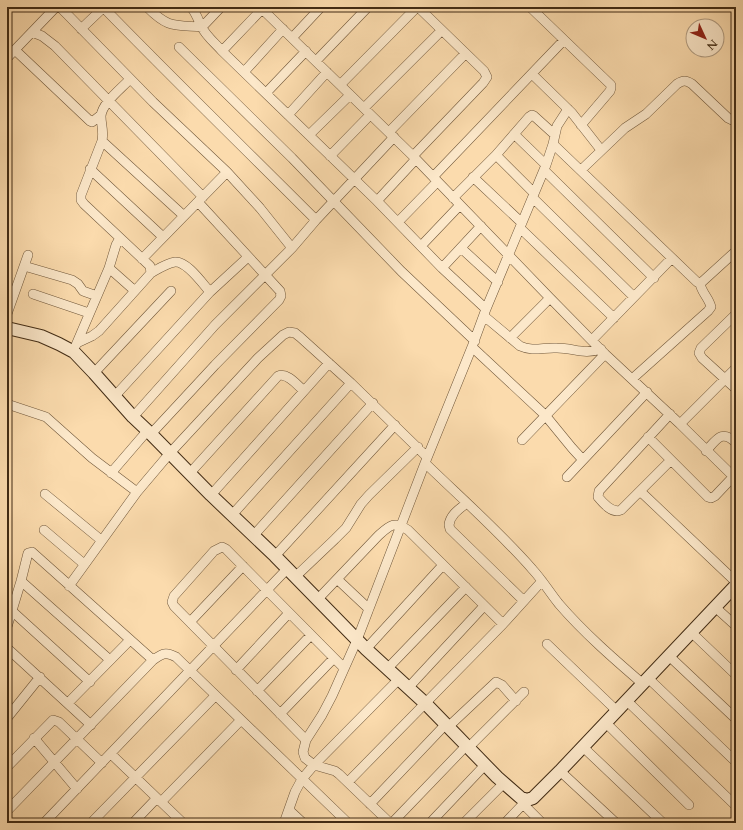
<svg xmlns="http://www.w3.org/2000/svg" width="743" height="830" viewBox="0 0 743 830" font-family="Cardo,serif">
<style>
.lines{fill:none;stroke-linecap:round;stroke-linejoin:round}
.street-casing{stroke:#70573a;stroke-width:10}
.secondary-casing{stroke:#412b14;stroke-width:14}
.street{stroke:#fce8ca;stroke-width:9}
.secondary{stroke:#fce8ca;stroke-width:12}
</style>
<rect width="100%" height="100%" fill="#fbdbad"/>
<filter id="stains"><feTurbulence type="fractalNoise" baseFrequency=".005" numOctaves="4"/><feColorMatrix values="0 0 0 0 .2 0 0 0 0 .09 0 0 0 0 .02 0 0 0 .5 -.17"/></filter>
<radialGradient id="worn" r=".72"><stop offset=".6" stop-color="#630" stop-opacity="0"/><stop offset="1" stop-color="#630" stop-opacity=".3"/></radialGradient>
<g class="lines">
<defs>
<path id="street" d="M60,7L153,102L227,172L260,208L292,248
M103,7C173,79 245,149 316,220
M147,7C168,28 173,25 202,27L221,7
M191,7C196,13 198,19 201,26C206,36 215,43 222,51L377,201L442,268L486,309
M260,7L413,156L550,298L605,354L680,424L736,479
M530,7L611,85V88L610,91L581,125
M81,29L104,7
M32,32L42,36L55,46L203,197
M292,38L321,7
M179,47L292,158L401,271L475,341
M15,50L90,121L92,122L101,115
M222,51L264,7
M7,58L56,7
M316,61L368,7
M244,72L283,29
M532,74L572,113L601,150
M340,85L417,7
M266,93L306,51
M364,108L441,31
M288,115L327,72
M389,132L465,54
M514,134L546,165
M309,135L350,95
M102,141L184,216
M553,144L697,282L700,283L703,281L736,251
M496,155L534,193
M330,156L370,115
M413,156L483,83L487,77L484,71L418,7
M90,169L163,237
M544,170L654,278
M581,170L625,128L646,114L677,84C683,80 686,80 692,84L728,118L732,120H736
M433,177L564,40
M473,177L522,223
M453,198L496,155L529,117L532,115L534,116L555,135
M533,198L634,297
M377,201L416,159
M398,222L437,182
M520,228L614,318
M421,246L460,205
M461,248L498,282
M142,259L227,172
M24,266L72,280L78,284L83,291L97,296
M109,268L135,291
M442,268L481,226
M151,273C158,269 167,263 175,262C187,261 202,283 210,292
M33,294L89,313
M7,314L28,255
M736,314L701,348L699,353L702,358L736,389
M484,316L520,346C533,352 544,347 557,348C574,348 584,355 601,349
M510,338L550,298
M592,340L672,258
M77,343L92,336L99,331L151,273L150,266L84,204L81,200V195L102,141C104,130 101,125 101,116C102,103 122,88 130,79
M76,345L109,268L116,245L120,238
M472,347L545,415L572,448L583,460
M94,373L171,291
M632,379L708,311L711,307C709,298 701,292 700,283
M114,397L210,292L248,257
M7,404L46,417L92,458L137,492
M670,414L599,491L598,497C603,503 612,514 621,510L671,460
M133,417L215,325L292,248L316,220L394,137
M680,424L736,368
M151,434L215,365L279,300L281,296L280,291L198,202
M648,437L708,497L711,498L715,496L733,477
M522,440L605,354
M706,451C717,439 722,429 736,443
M425,463C461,498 500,532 533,570C543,581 550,593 559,604C584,633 614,659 643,684
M111,473L148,430
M190,473L278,376C287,372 297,385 304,391
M567,477L647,392
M640,491L736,582
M45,494L101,540
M211,495L329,363
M467,503C459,509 450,515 449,525L450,529L524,601
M232,515L351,383
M44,530L84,564
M254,535L373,403
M275,556L395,425
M295,577L335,539L346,528L361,504L369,495L418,447
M337,579L369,609
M21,581L110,660
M69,586L137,492L170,453L258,358L283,335L289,332L295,333L300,337L351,383L427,457
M317,600L378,536C389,526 394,520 408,530L503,624
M715,607L736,626
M12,611L90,682
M190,622L243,566
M7,627L21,581L28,553L32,552L153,660
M691,632L736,675
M547,644L617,711
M7,648L91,725
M366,649L443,565
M669,656L736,719
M387,669L466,587
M236,670L289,613
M648,678L736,762
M408,688L484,606
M257,691L311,635
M627,701L736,806
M68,703L130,640
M280,714L334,658
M7,718L40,677
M606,723L689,805
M448,727L496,682L502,685L516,701
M34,738L77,789
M306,740L174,606L172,602L174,596L214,551L222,547L226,549L344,668
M583,747L663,823
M468,748L524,692
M111,754L183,823
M7,767L53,720L59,722L102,763
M560,771L616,823
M348,782L503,624L542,581
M161,802L241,720
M370,804L445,725
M523,804L542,823
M289,810L303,823
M7,811L153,660C162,654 165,651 176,657L348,823
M44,823L287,569
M91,823L215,696
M133,823L157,798
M284,823L295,792L302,779L314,765L398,680
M390,823L339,774L335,771L314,765L305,758L303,752L306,740L322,715L332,696L357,640L425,463L472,347L486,309L546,165L553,144L557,126L568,109
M392,823L466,746
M430,823L485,765
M464,823L504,783
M505,823L527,800"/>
<path id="secondary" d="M7,328L41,336L59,344L74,352L94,373L133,417L151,434L211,495L275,556L366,649L426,704L497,777L521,798L527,800L533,798L560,771L736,585"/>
</defs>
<use href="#street" class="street-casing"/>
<use href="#secondary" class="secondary-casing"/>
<use href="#street" class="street"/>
<use href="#secondary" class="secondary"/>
</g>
<rect width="743" height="830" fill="none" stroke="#fbdbad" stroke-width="24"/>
<rect x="8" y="8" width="727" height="814" fill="none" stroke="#412b14" stroke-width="2"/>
<rect x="12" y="12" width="719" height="806" fill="none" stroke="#412b14"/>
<g transform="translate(705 38) rotate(134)"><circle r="19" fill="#fce8ca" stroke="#b19c81"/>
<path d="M0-3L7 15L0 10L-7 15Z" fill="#8f2418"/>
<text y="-6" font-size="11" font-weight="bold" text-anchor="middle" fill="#412b14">N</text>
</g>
<rect width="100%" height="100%" filter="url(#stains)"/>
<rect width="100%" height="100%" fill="url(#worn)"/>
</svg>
